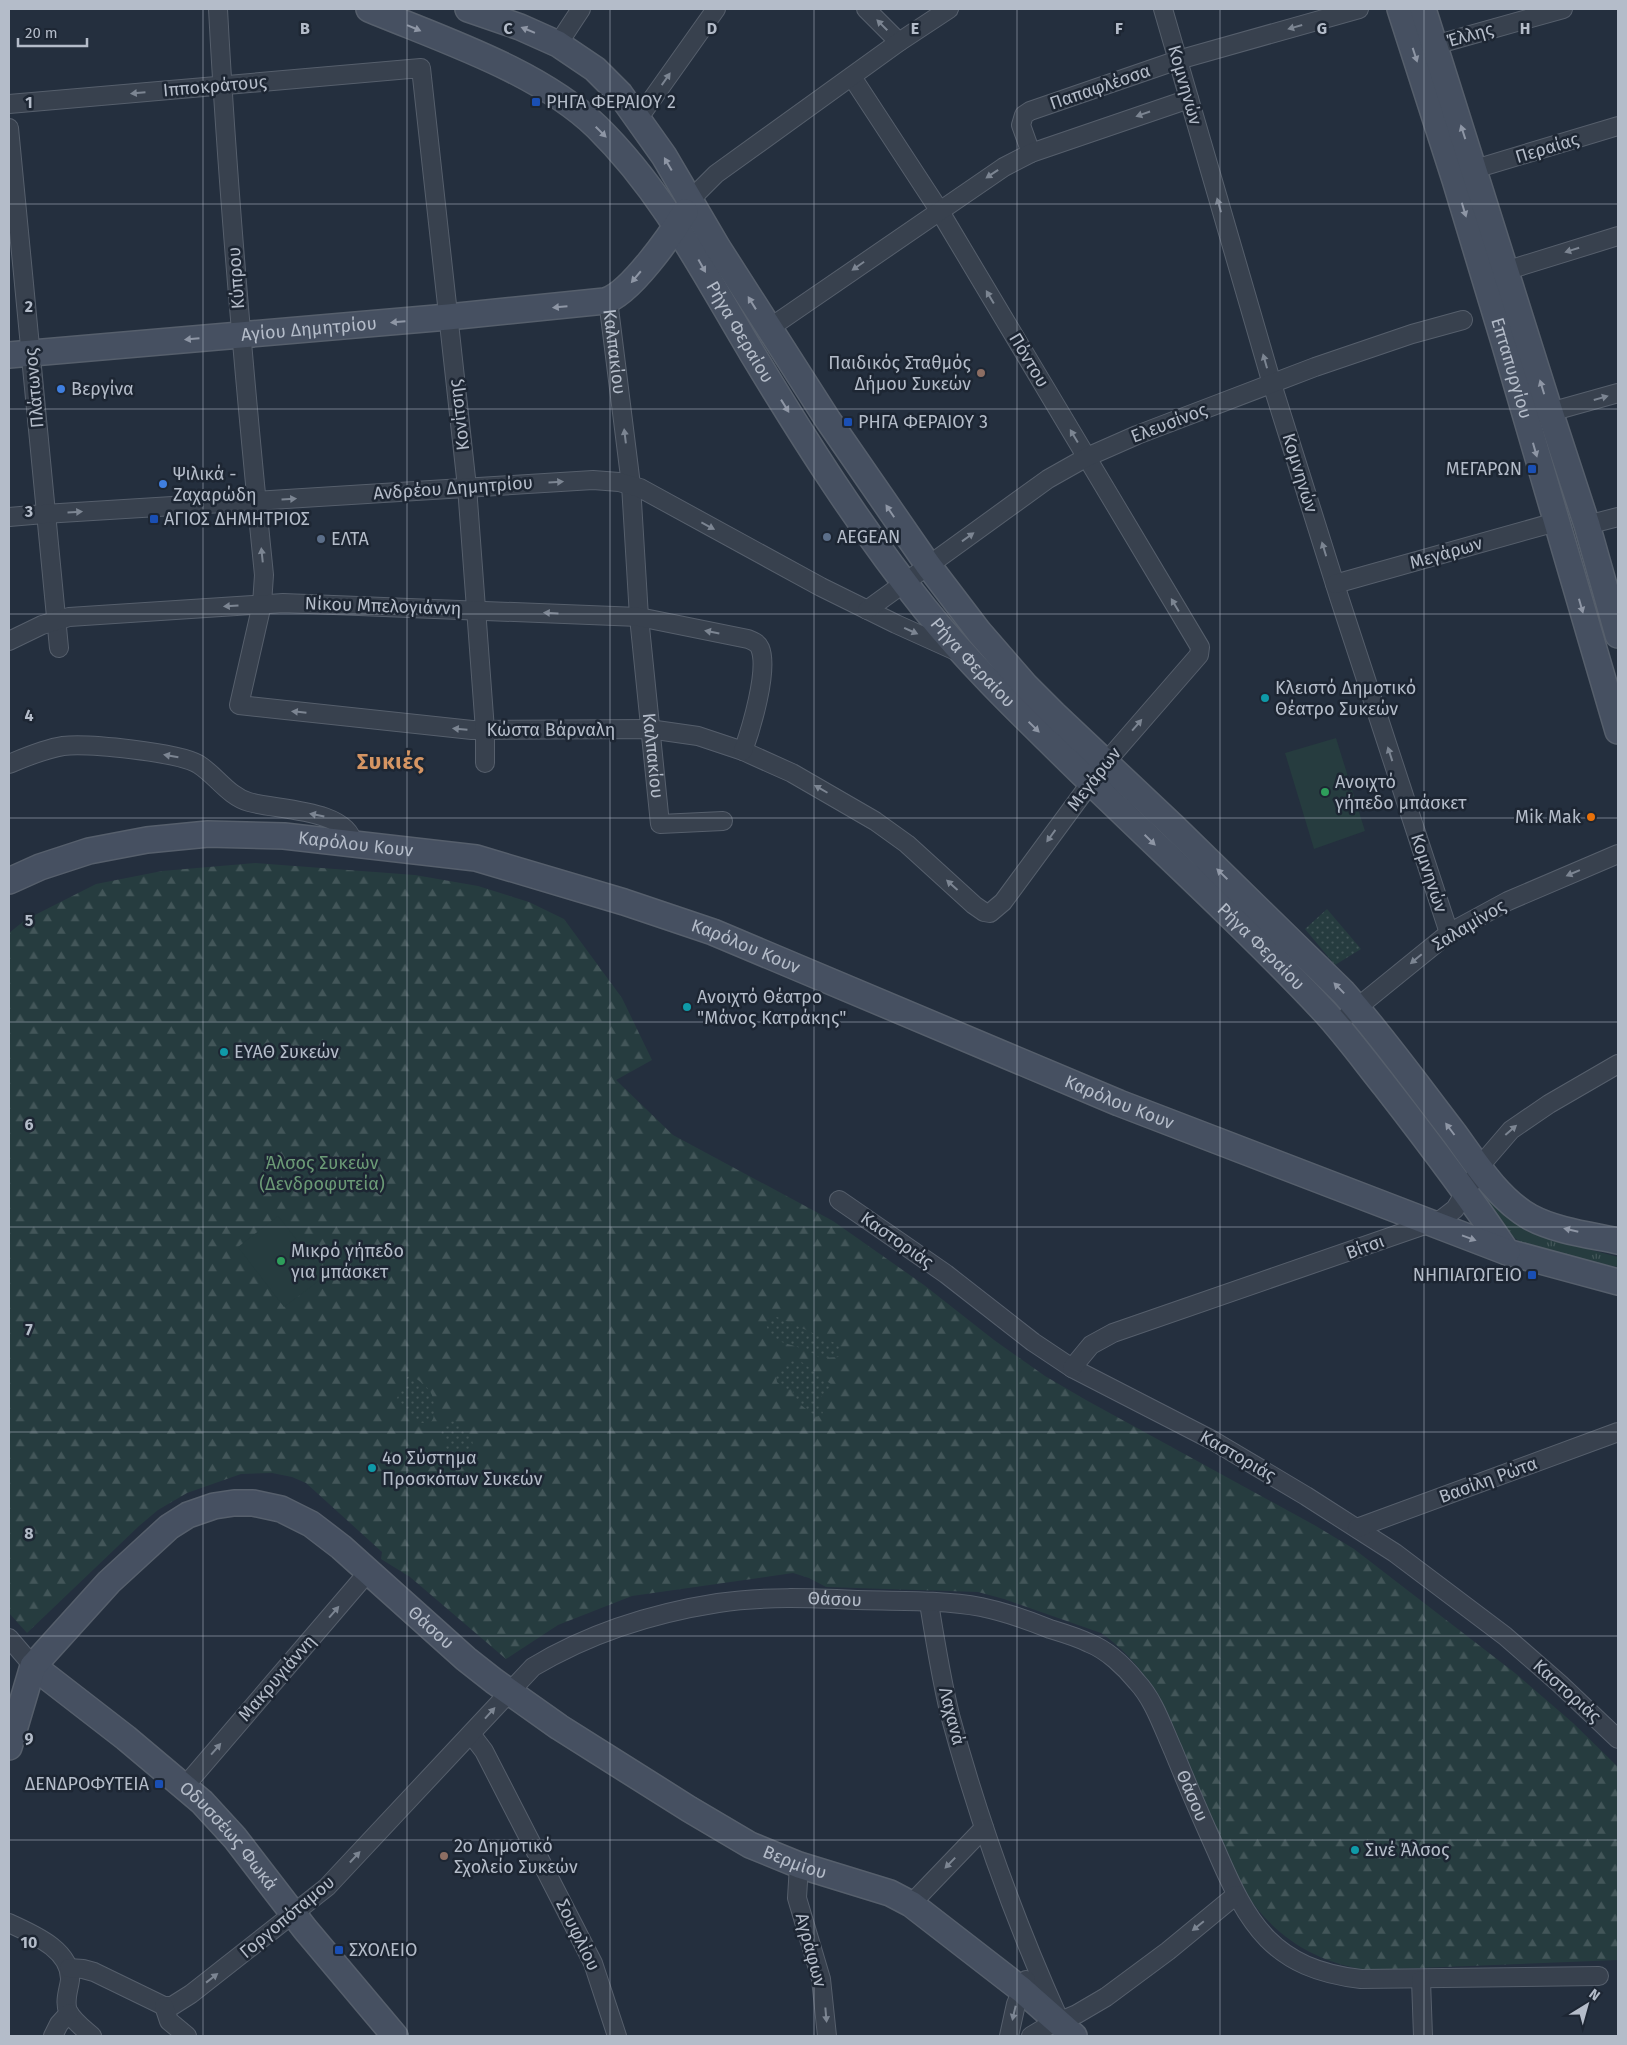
<svg xmlns="http://www.w3.org/2000/svg" width="1627" height="2045" viewBox="0 0 1627 2045" font-family="'Fira Sans',sans-serif">
<style>
.grass{fill:url(#grass-tufts)}
.forest{fill:url(#forest-firs)}
.park{fill:url(#park-dots)}
.garden{fill:#263c3f}
.lines{fill:none;stroke-linecap:round;stroke-linejoin:round}
.street-casing{stroke:#565f6c;stroke-width:20}
.secondary-casing{stroke:#565f6c;stroke-width:28}
.street{stroke:#38414e;stroke-width:18}
.secondary{stroke:#465061;stroke-width:25}
.oneway{fill:#7c8592}
.oneway2{fill:#8e96a5}
.grid{fill:none;stroke:#b4bcc9;stroke-width:1;stroke-opacity:0.55}
.transit-dot{fill:#1a4fb4;stroke:#1d2633;stroke-width:2}
.education-dot{fill:#8d6e63;stroke:#1d2633;stroke-width:2}
.shop-dot{fill:#3f7fe0;stroke:#1d2633;stroke-width:2}
.service-dot{fill:#5c6f8a;stroke:#1d2633;stroke-width:2}
.culture-dot{fill:#0f9aa8;stroke:#1d2633;stroke-width:2}
.leisure-dot{fill:#2e9e5b;stroke:#1d2633;stroke-width:2}
.food-dot{fill:#e8710a;stroke:#1d2633;stroke-width:2}
.labels{text-anchor:middle;dominant-baseline:central;stroke-width:5;stroke-linejoin:round;paint-order:stroke}
.street-label{font-size:18px;fill:#b4bcc9;stroke:#1d2633}
.poi-label{font-size:18px;fill:#b4bcc9;stroke:#1d2633;text-anchor:start}
.park-label{font-size:18px;fill:#6b9a76;stroke:#1d2633}
.district-label{font-size:22px;font-weight:bold;letter-spacing:1px;fill:#d59563;stroke:#1d2633}
.grid-label{font-size:16px;text-anchor:middle;font-weight:bold;fill:#b4bcc9;stroke:#1d2633;stroke-width:5;stroke-linejoin:round;paint-order:stroke}
</style>
<defs>
<pattern id="grass-tufts" width="24" height="20" patternUnits="userSpaceOnUse" patternTransform="scale(1.25)"><rect width="24" height="20" fill="#263c3f"/><path d="M3 7l-1-3M5 7V3M7 7l1-3M15 17l-1-3M17 17v-4M19 17l1-3" fill="none" stroke="#435659"/></pattern>
<pattern id="forest-firs" width="22" height="20" patternUnits="userSpaceOnUse" patternTransform="scale(1.25)"><rect width="22" height="20" fill="#263c3f"/><path d="M5 1l3.5 6h-7zM16 11l3.5 6h-7z" fill="#435659"/></pattern>
<pattern id="park-dots" width="8" height="8" patternUnits="userSpaceOnUse" patternTransform="scale(1.25)"><rect width="8" height="8" fill="#263c3f"/><path d="M2 2h.1M6 6h.1" fill="none" stroke="#435659" stroke-width="1.8" stroke-linecap="round"/></pattern>
</defs>
<rect width="100%" height="100%" fill="#242f3e"/>
<path class="grass" d="M1484,1197H1491L1527,1229L1549,1239L1618,1257V1267C1591,1261 1531,1254 1511,1235C1500,1225 1492,1209 1484,1197Z"/>
<path class="forest" d="M255,863L415,875L478,886L529,902L564,919L622,998L652,1060L616,1080L673,1135L833,1221L924,1285L994,1340L1045,1376L1086,1400L1316,1526L1354,1549L1515,1673L1573,1723L1618,1767V1960L1368,1970C1317,1963 1274,1937 1246,1893C1234,1874 1226,1852 1217,1831C1200,1791 1184,1751 1166,1712C1150,1680 1130,1653 1101,1633L1004,1599L978,1592L826,1587L809,1578L793,1573L632,1596L558,1625L506,1659L410,1577L381,1559L382,1552L306,1483L292,1477L272,1473L241,1474L187,1493L158,1510L139,1526L27,1633L9,1613V933L25,920L96,884L162,871Z"/>
<path class="park" d="M1327,909L1361,949L1335,965L1305,929Z
M777,1317L835,1343L839,1347V1357L820,1358L807,1350L772,1339L766,1325L769,1318Z
M799,1360L832,1385C822,1396 815,1398 823,1413L817,1417L798,1403L792,1389L786,1390L777,1382L776,1376L787,1362Z
M411,1375C426,1386 435,1390 434,1410C434,1417 434,1419 429,1424L417,1422L397,1398L407,1377Z
M455,1421C473,1435 474,1438 473,1460L467,1465C448,1463 447,1449 441,1433L447,1422Z"/>
<path class="garden" d="M1336,738L1365,831L1314,849L1285,753Z
M278,1216L325,1276L284,1307L238,1247Z"/>
<g class="lines">
<defs>
<g id="street">
<path d="M218,9C228,198 245,387 264,575L262,604L239,705L472,730L649,729L698,736L743,751L792,773L875,821L907,844L974,905L984,912L990,913L1003,902L1106,762L1199,655L1200,647L939,210L852,77"/>
<path d="M866,9L899,42"/>
<path d="M1163,9L1272,384L1339,597L1449,933"/>
<path d="M558,44L581,9"/>
<path d="M1435,45L1563,9"/>
<path d="M9,104L421,68L467,487L485,730V763"/>
<path d="M638,119L716,9"/>
<path d="M9,128L59,648"/>
<path d="M1031,153L1021,125L1024,115L1030,111L1178,60L1359,9"/>
<path d="M1475,169L1618,126"/>
<path d="M691,203L698,192L716,174L899,42L949,9"/>
<path d="M1505,271L1618,236"/>
<path id="s1" d="M608,300L631,485L639,617L660,824L723,821"/>
<path d="M768,329L1004,167L1031,153L1189,99"/>
<path d="M1550,412L1618,393"/>
<path d="M9,517L44,514L593,480L619,482L640,488L821,587L896,624L958,652"/>
<path d="M1587,525L1618,517"/>
<path d="M1335,584L1556,522"/>
<path d="M867,610L1048,479L1087,457L1137,435L1315,367L1412,334L1463,320"/>
<path d="M9,641L42,625L69,617L283,603L639,617L748,639C753,641 758,643 760,648C769,670 751,729 743,751"/>
<path d="M9,764C26,757 44,749 63,746C87,743 177,752 198,764C216,775 228,796 249,802C277,810 347,809 353,843"/>
<path d="M1348,1015L1449,933L1508,901L1618,854"/>
<path d="M839,1200L946,1274L1033,1342L1072,1368L1212,1440L1306,1496L1395,1553L1505,1636L1560,1684L1618,1739"/>
<path d="M1072,1368L1091,1345L1113,1333L1442,1219L1455,1209L1486,1159L1511,1130L1549,1104L1618,1064"/>
<path d="M1357,1528L1618,1432"/>
<path d="M929,1603C935,1640 941,1678 950,1715C978,1819 1015,1921 1059,2019"/>
<path d="M9,1638L33,1666"/>
<path d="M471,1734L484,1751L593,1963L617,2036"/>
<path d="M185,1786L369,1571"/>
<path d="M799,1865L797,1898L821,1979L827,2036"/>
<path d="M911,1904L984,1828"/>
<path d="M9,1923C32,1934 71,1949 70,1980C69,1989 64,2001 68,2011C73,2021 84,2029 92,2036"/>
<path id="s2" d="M69,1968L83,1969L94,1972L164,2006H172L191,1994L327,1887L533,1667C588,1634 654,1613 718,1603C764,1596 811,1598 857,1600C896,1601 943,1600 981,1607C1005,1612 1028,1620 1050,1629C1063,1633 1077,1637 1089,1643C1107,1650 1125,1667 1137,1682C1154,1700 1163,1728 1173,1750C1187,1784 1201,1817 1216,1850C1248,1925 1273,1969 1361,1979L1599,1976"/>
<path d="M1421,1980L1423,2036"/>
<path d="M164,2006L169,2021L187,2036"/>
<path d="M53,2036L59,2024L69,2013"/>
<path d="M1009,2036L1016,2004L1026,1980"/>
<path d="M1031,2036L1046,2027L1077,2014L1106,1997L1168,1951L1236,1895"/>
</g>
<g id="secondary">
<path id="s3" d="M369,9C443,40 539,71 597,127C664,193 704,273 752,353C805,441 861,529 925,609C967,661 1014,707 1061,753C1149,840 1241,922 1325,1012C1346,1035 1365,1061 1385,1086C1427,1140 1468,1194 1507,1252L1618,1282"/>
<path d="M468,9L520,27L558,44L595,69L620,94L664,156L718,248L828,420L928,565L979,632L1025,685L1054,714L1175,828L1343,992C1382,1036 1417,1085 1454,1133C1475,1162 1498,1199 1530,1217C1556,1231 1590,1235 1618,1241"/>
<path id="s4" d="M1400,9L1455,180L1504,342L1618,731"/>
<path d="M1423,9L1550,412L1587,525L1618,635"/>
<path id="s5" d="M9,355L448,317L605,301C630,294 671,235 685,212"/>
<path id="s6" d="M9,881L40,867L89,851L147,840L208,834L284,836L476,858L624,902L713,932L1119,1103L1507,1252"/>
<path id="s7" d="M33,1666L126,1738L202,1802L235,1838L305,1929L395,2036"/>
<path id="s8" d="M9,1747L33,1666L109,1582L169,1527L188,1515L214,1506L234,1503H253L281,1509L311,1524L341,1547L466,1659L494,1681L559,1727L689,1809L750,1845L799,1865L890,1893L911,1904L1022,1990L1074,2036"/>
</g>
</defs>
<use href="#street" class="street-casing"/>
<use href="#secondary" class="secondary-casing"/>
<use href="#street" class="street"/>
<use href="#secondary" class="secondary"/>
</g>
<defs><path id="oneway-solid" d="M-6-.8H1V-3.2L6.5 0L1 3.2V.8H-6Z" transform="scale(1.25)"/></defs>
<g class="oneway">
<use href="#oneway-solid" transform="translate(882 25) rotate(-135)"/>
<use href="#oneway-solid" transform="translate(1295 27) rotate(164)"/>
<use href="#oneway-solid" transform="translate(666 79) rotate(-55)"/>
<use href="#oneway-solid" transform="translate(138 93) rotate(175)"/>
<use href="#oneway-solid" transform="translate(1143 114) rotate(161)"/>
<use href="#oneway-solid" transform="translate(992 174) rotate(146)"/>
<use href="#oneway-solid" transform="translate(1219 205) rotate(-106)"/>
<use href="#oneway-solid" transform="translate(1572 250) rotate(163)"/>
<use href="#oneway-solid" transform="translate(858 266) rotate(145)"/>
<use href="#oneway-solid" transform="translate(990 297) rotate(-121)"/>
<use href="#oneway-solid" transform="translate(1265 361) rotate(-106)"/>
<use href="#oneway-solid" transform="translate(1601 398) rotate(-16)"/>
<use href="#oneway-solid" transform="translate(625 436) rotate(-97)"/>
<use href="#oneway-solid" transform="translate(1074 436) rotate(-121)"/>
<use href="#oneway-solid" transform="translate(556 482) rotate(-3)"/>
<use href="#oneway-solid" transform="translate(289 499) rotate(-4)"/>
<use href="#oneway-solid" transform="translate(75 512) rotate(-3)"/>
<use href="#oneway-solid" transform="translate(708 526) rotate(28)"/>
<use href="#oneway-solid" transform="translate(968 537) rotate(-36)"/>
<use href="#oneway-solid" transform="translate(1324 549) rotate(-107)"/>
<use href="#oneway-solid" transform="translate(262 555) rotate(-96)"/>
<use href="#oneway-solid" transform="translate(1175 605) rotate(-121)"/>
<use href="#oneway-solid" transform="translate(231 606) rotate(176)"/>
<use href="#oneway-solid" transform="translate(551 613) rotate(-177)"/>
<use href="#oneway-solid" transform="translate(911 631) rotate(24)"/>
<use href="#oneway-solid" transform="translate(712 632) rotate(-169)"/>
<use href="#oneway-solid" transform="translate(299 712) rotate(-174)"/>
<use href="#oneway-solid" transform="translate(1137 725) rotate(-49)"/>
<use href="#oneway-solid" transform="translate(460 729) rotate(-175)"/>
<use href="#oneway-solid" transform="translate(1390 754) rotate(-108)"/>
<use href="#oneway-solid" transform="translate(171 756) rotate(-170)"/>
<use href="#oneway-solid" transform="translate(821 789) rotate(-150)"/>
<use href="#oneway-solid" transform="translate(317 815) rotate(-169)"/>
<use href="#oneway-solid" transform="translate(1051 836) rotate(126)"/>
<use href="#oneway-solid" transform="translate(1573 873) rotate(157)"/>
<use href="#oneway-solid" transform="translate(952 885) rotate(-138)"/>
<use href="#oneway-solid" transform="translate(1416 959) rotate(140)"/>
<use href="#oneway-solid" transform="translate(1511 1130) rotate(-41)"/>
<use href="#oneway-solid" transform="translate(334 1612) rotate(-49)"/>
<use href="#oneway-solid" transform="translate(490 1713) rotate(-48)"/>
<use href="#oneway-solid" transform="translate(216 1749) rotate(-49)"/>
<use href="#oneway-solid" transform="translate(355 1857) rotate(-47)"/>
<use href="#oneway-solid" transform="translate(950 1863) rotate(134)"/>
<use href="#oneway-solid" transform="translate(1198 1926) rotate(141)"/>
<use href="#oneway-solid" transform="translate(212 1978) rotate(-38)"/>
<use href="#oneway-solid" transform="translate(1014 2013) rotate(103)"/>
<use href="#oneway-solid" transform="translate(826 2015) rotate(85)"/>
</g>
<g class="oneway2">
<use href="#oneway-solid" transform="translate(414 28) rotate(23)"/>
<use href="#oneway-solid" transform="translate(528 30) rotate(-158)"/>
<use href="#oneway-solid" transform="translate(1415 55) rotate(72)"/>
<use href="#oneway-solid" transform="translate(601 132) rotate(45)"/>
<use href="#oneway-solid" transform="translate(1463 132) rotate(-108)"/>
<use href="#oneway-solid" transform="translate(668 164) rotate(-120)"/>
<use href="#oneway-solid" transform="translate(1464 210) rotate(73)"/>
<use href="#oneway-solid" transform="translate(702 266) rotate(61)"/>
<use href="#oneway-solid" transform="translate(636 277) rotate(130)"/>
<use href="#oneway-solid" transform="translate(752 303) rotate(-122)"/>
<use href="#oneway-solid" transform="translate(560 307) rotate(175)"/>
<use href="#oneway-solid" transform="translate(398 322) rotate(175)"/>
<use href="#oneway-solid" transform="translate(192 339) rotate(175)"/>
<use href="#oneway-solid" transform="translate(1542 387) rotate(-107)"/>
<use href="#oneway-solid" transform="translate(785 406) rotate(58)"/>
<use href="#oneway-solid" transform="translate(1535 450) rotate(74)"/>
<use href="#oneway-solid" transform="translate(890 511) rotate(-124)"/>
<use href="#oneway-solid" transform="translate(1581 606) rotate(74)"/>
<use href="#oneway-solid" transform="translate(1034 727) rotate(44)"/>
<use href="#oneway-solid" transform="translate(1150 840) rotate(44)"/>
<use href="#oneway-solid" transform="translate(1222 874) rotate(-136)"/>
<use href="#oneway-solid" transform="translate(1339 988) rotate(-134)"/>
<use href="#oneway-solid" transform="translate(1450 1129) rotate(-127)"/>
<use href="#oneway-solid" transform="translate(1571 1230) rotate(-167)"/>
<use href="#oneway-solid" transform="translate(1469 1238) rotate(20)"/>
</g>
<path class="grid" d="M203,9V2036M407,9V2036M610,9V2036M814,9V2036M1017,9V2036M1220,9V2036M1424,9V2036M9,204H1618M9,409H1618M9,614H1618M9,818H1618M9,1022H1618M9,1227H1618M9,1432H1618M9,1636H1618M9,1840H1618"/>
<g class="transit-dot">
<rect x="531" y="97" width="10" height="10" rx="2.5"/>
<rect x="843" y="417" width="10" height="10" rx="2.5"/>
<rect x="1527" y="464" width="10" height="10" rx="2.5"/>
<rect x="149" y="514" width="10" height="10" rx="2.5"/>
<rect x="1527" y="1270" width="10" height="10" rx="2.5"/>
<rect x="154" y="1779" width="10" height="10" rx="2.5"/>
<rect x="334" y="1945" width="10" height="10" rx="2.5"/>
</g>
<g class="education-dot">
<circle cx="981" cy="373" r="5"/>
<circle cx="444" cy="1856" r="5"/>
</g>
<g class="shop-dot">
<circle cx="61" cy="389" r="5"/>
<circle cx="163" cy="484" r="5"/>
</g>
<g class="service-dot">
<circle cx="827" cy="537" r="5"/>
<circle cx="321" cy="539" r="5"/>
</g>
<g class="culture-dot">
<circle cx="1265" cy="698" r="5"/>
<circle cx="687" cy="1007" r="5"/>
<circle cx="224" cy="1052" r="5"/>
<circle cx="372" cy="1468" r="5"/>
<circle cx="1355" cy="1850" r="5"/>
</g>
<g class="leisure-dot">
<circle cx="1325" cy="792" r="5"/>
<circle cx="281" cy="1261" r="5"/>
</g>
<circle class="food-dot" cx="1591" cy="817" r="5"/>
<g class="labels">
<g class="street-label">
<text transform="translate(1470 35) rotate(-16)">Έλλης</text>
<text transform="translate(1185 85) rotate(74)">Κομνηνών</text>
<text transform="translate(215 86) rotate(-5)">Ιπποκράτους</text>
<text transform="translate(1100 87) rotate(-19)">Παπαφλέσσα</text>
<text transform="translate(1547 148) rotate(-17)">Περαίας</text>
<text transform="translate(236 278) rotate(-94)">Κύπρου</text>
<text stroke="none"><textPath href="#s5" startOffset="301">Αγίου Δημητρίου</textPath></text>
<text stroke="none"><textPath href="#s3" startOffset="509">Ρήγα Φεραίου</textPath></text>
<text stroke="none"><textPath href="#s1" startOffset="52">Καλπακίου</textPath></text>
<text transform="translate(1029 360) rotate(59)">Πόντου</text>
<text stroke="none"><textPath href="#s4" startOffset="376">Επταπυργίου</textPath></text>
<text transform="translate(34 388) rotate(-95)">Πλάτωνος</text>
<text transform="translate(459 415) rotate(-97)">Κονίτσης</text>
<text transform="translate(1169 423) rotate(-21)">Ελευσίνος</text>
<text transform="translate(1300 473) rotate(73)">Κομνηνών</text>
<text transform="translate(453 488) rotate(-4)">Ανδρέου Δημητρίου</text>
<text transform="translate(1446 553) rotate(-16)">Μεγάρων</text>
<text transform="translate(383 606) rotate(2)">Νίκου Μπελογιάννη</text>
<text stroke="none"><textPath href="#s3" startOffset="914">Ρήγα Φεραίου</textPath></text>
<text x="551" y="730">Κώστα Βάρναλη</text>
<text stroke="none"><textPath href="#s1" startOffset="458">Καλπακίου</textPath></text>
<text transform="translate(1094 779) rotate(-52)">Μεγάρων</text>
<text stroke="none"><textPath href="#s6" startOffset="354">Καρόλου Κουν</textPath></text>
<text transform="translate(1429 873) rotate(72)">Κομνηνών</text>
<text transform="translate(1469 925) rotate(-31)">Σαλαμίνος</text>
<text stroke="none"><textPath href="#s6" startOffset="759">Καρόλου Κουν</textPath></text>
<text stroke="none"><textPath href="#s3" startOffset="1319">Ρήγα Φεραίου</textPath></text>
<text stroke="none"><textPath href="#s6" startOffset="1164">Καρόλου Κουν</textPath></text>
<text transform="translate(897 1240) rotate(35)">Καστοριάς</text>
<text transform="translate(1365 1247) rotate(-20)">Βίτσι</text>
<text transform="translate(1238 1456) rotate(30)">Καστοριάς</text>
<text transform="translate(1488 1480) rotate(-20)">Βασίλη Ρώτα</text>
<text stroke="none"><textPath href="#s2" startOffset="922">Θάσου</textPath></text>
<text stroke="none"><textPath href="#s8" startOffset="589">Θάσου</textPath></text>
<text transform="translate(277 1678) rotate(-49)">Μακρυγιάννη</text>
<text transform="translate(1567 1691) rotate(42)">Καστοριάς</text>
<text transform="translate(952 1716) rotate(76)">Λαχανά</text>
<text stroke="none"><textPath href="#s2" startOffset="1372">Θάσου</textPath></text>
<text stroke="none"><textPath href="#s7" startOffset="260">Οδυσσέως Φωκά</textPath></text>
<text stroke="none"><textPath href="#s8" startOffset="1024">Βερμίου</textPath></text>
<text transform="translate(287 1917) rotate(-40)">Γοργοπόταμου</text>
<text transform="translate(578 1935) rotate(64)">Σουφλίου</text>
<text transform="translate(811 1950) rotate(75)">Αγράφων</text>
</g>
<g class="poi-label">
<text x="546" y="102">ΡΗΓΑ ΦΕΡΑΙΟΥ 2</text>
<text x="971" y="363" text-anchor="end">Παιδικός Σταθμός<tspan x="971" dy="21">Δήμου Συκεών</tspan></text>
<text x="71" y="389">Βεργίνα</text>
<text x="858" y="422">ΡΗΓΑ ΦΕΡΑΙΟΥ 3</text>
<text x="1522" y="469" text-anchor="end">ΜΕΓΑΡΩΝ</text>
<text x="173" y="474">Ψιλικά -<tspan x="173" dy="21">Ζαχαρώδη</tspan></text>
<text x="164" y="519">ΑΓΙΟΣ ΔΗΜΗΤΡΙΟΣ</text>
<text x="837" y="537">AEGEAN</text>
<text x="331" y="539">ΕΛΤΑ</text>
<text x="1275" y="688">Κλειστό Δημοτικό<tspan x="1275" dy="21">Θέατρο Συκεών</tspan></text>
<text x="1335" y="782">Ανοιχτό<tspan x="1335" dy="21">γήπεδο μπάσκετ</tspan></text>
<text x="1581" y="817" text-anchor="end">Mik Mak</text>
<text x="697" y="997">Ανοιχτό Θέατρο<tspan x="697" dy="21">"Μάνος Κατράκης"</tspan></text>
<text x="234" y="1052">ΕΥΑΘ Συκεών</text>
<text x="291" y="1251">Μικρό γήπεδο<tspan x="291" dy="21">για μπάσκετ</tspan></text>
<text x="1522" y="1275" text-anchor="end">ΝΗΠΙΑΓΩΓΕΙΟ</text>
<text x="382" y="1458">4ο Σύστημα<tspan x="382" dy="21">Προσκόπων Συκεών</tspan></text>
<text x="149" y="1784" text-anchor="end">ΔΕΝΔΡΟΦΥΤΕΙΑ</text>
<text x="454" y="1846">2ο Δημοτικό<tspan x="454" dy="21">Σχολείο Συκεών</tspan></text>
<text x="1365" y="1850">Σινέ Άλσος</text>
<text x="349" y="1950">ΣΧΟΛΕΙΟ</text>
</g>
<g class="park-label">
<text x="322" y="1163">Άλσος Συκεών<tspan x="322" dy="21">(Δενδροφυτεία)</tspan></text>
</g>
<g class="district-label">
<text x="391" y="761">Συκιές</text>
</g>
</g>
<g class="grid-label">
<text x="305" y="34">B</text>
<text x="508" y="34">C</text>
<text x="712" y="34">D</text>
<text x="915" y="34">E</text>
<text x="1119" y="34">F</text>
<text x="1322" y="34">G</text>
<text x="1525" y="34">H</text>
<text x="29" y="108">1</text>
<text x="29" y="312">2</text>
<text x="29" y="517">3</text>
<text x="29" y="721">4</text>
<text x="29" y="926">5</text>
<text x="29" y="1130">6</text>
<text x="29" y="1335">7</text>
<text x="29" y="1539">8</text>
<text x="29" y="1744">9</text>
<text x="29" y="1948">10</text>
</g>
<rect width="1627" height="2045" fill="none" stroke="#b4bcc9" stroke-width="20"/>
<g transform="translate(1587 2005) rotate(37)" stroke="#1d2633" stroke-width="4" paint-order="stroke">
<path d="M0-4L9 19L0 12L-9 19Z" fill="#b4bcc9"/>
<text y="-8" font-size="14" font-weight="bold" text-anchor="middle" fill="#b4bcc9">N</text>
</g>
<path d="M18 38v8h69v-8" fill="none" stroke="#b4bcc9" stroke-width="2.5"/>
<text x="25" y="38" font-size="15" fill="#b4bcc9" stroke="#1d2633" stroke-width="4" paint-order="stroke">20 m</text>
</svg>
